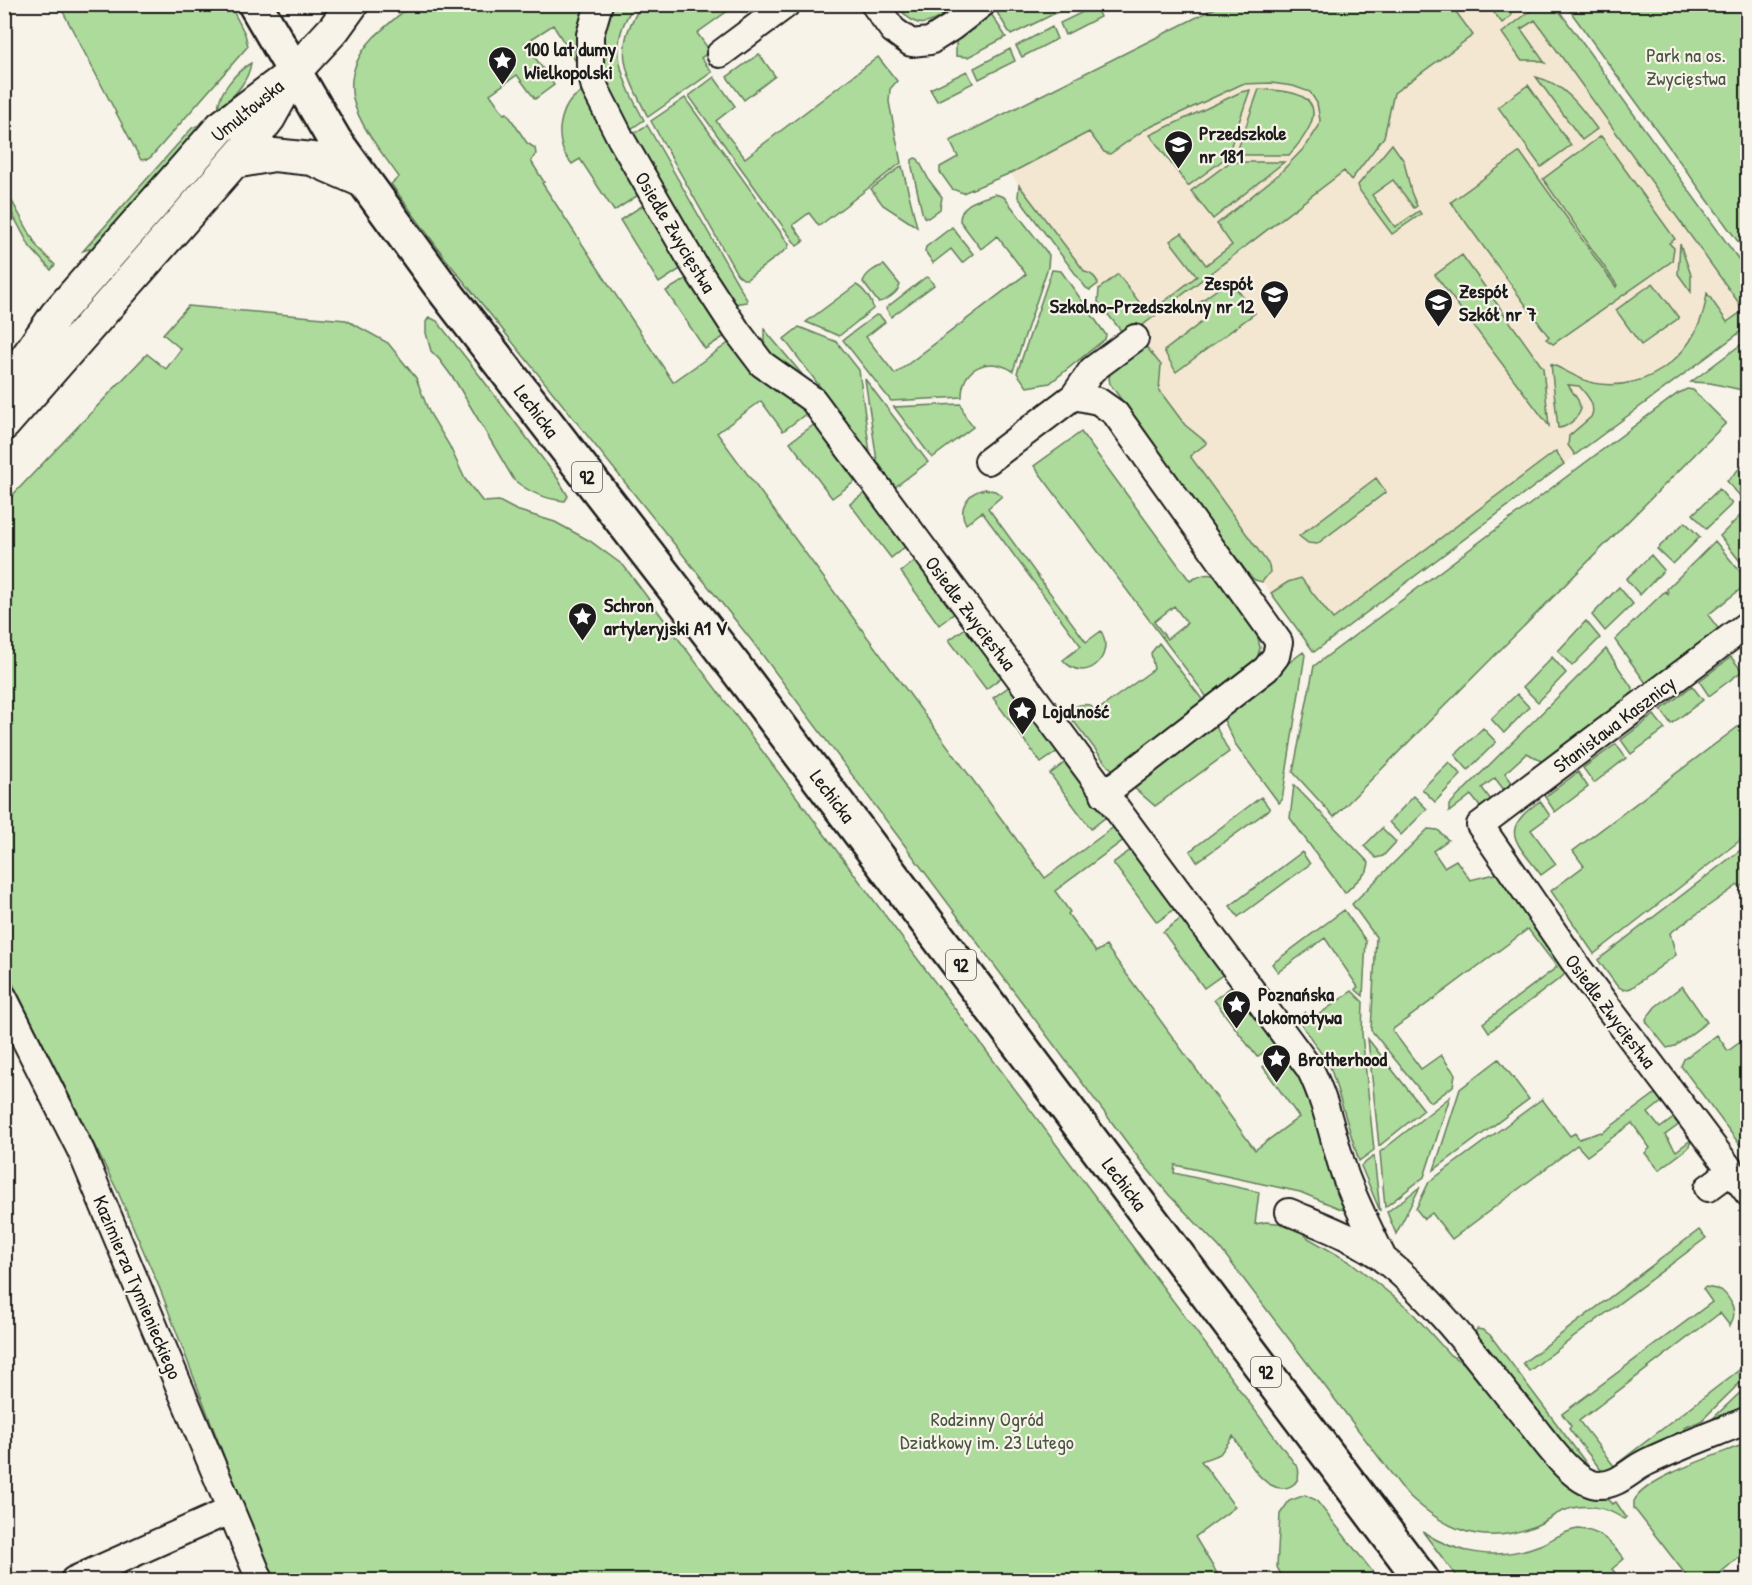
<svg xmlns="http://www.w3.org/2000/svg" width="1752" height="1585" viewBox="0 0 1752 1585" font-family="'Patrick Hand',sans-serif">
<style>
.built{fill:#f3e7d1}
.green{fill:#addb9b;stroke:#647c5c;stroke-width:1.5;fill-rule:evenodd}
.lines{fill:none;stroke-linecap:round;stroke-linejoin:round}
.minor-casing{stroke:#1c1c1c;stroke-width:30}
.tertiary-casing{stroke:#1c1c1c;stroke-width:36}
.primary-casing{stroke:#1c1c1c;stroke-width:38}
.minor{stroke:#f7f3e8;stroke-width:26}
.tertiary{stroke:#f7f3e8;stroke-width:32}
.primary{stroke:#f7f3e8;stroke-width:33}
.labels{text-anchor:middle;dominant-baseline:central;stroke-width:4.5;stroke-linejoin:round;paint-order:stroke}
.shield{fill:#f7f3e8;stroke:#5e5c59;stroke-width:1.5}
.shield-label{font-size:18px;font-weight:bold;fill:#1c1c1c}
.poi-label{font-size:20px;font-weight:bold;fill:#1c1c1c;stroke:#f7f3e8;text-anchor:start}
.park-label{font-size:20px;fill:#485542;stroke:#f7f3e8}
.street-label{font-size:20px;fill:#1c1c1c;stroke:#f7f3e8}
</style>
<rect width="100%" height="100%" fill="#f7f3e8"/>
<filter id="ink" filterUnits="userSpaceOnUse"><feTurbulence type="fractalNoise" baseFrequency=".0167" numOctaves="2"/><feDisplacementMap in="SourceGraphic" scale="12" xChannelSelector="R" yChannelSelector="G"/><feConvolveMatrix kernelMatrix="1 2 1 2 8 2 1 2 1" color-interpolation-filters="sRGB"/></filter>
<g filter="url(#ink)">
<path class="built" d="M1345,5H1548L1747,284V327L1314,652L1113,379L1131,333L1010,173L1135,108Z"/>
<path class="green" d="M559,4L590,8L580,68L553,25L525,43L554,85L535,99L517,75L490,94L504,114L507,113L527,143L535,148L536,154L531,161L544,182L542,183L673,382L733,340L805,410L807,413L783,431L761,401L717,433L1045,878L1115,826L1125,839L1055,891L1070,912L1068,914L1096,952L1106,946L1255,1150L1299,1117L1263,1067L1285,1051L1301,1074L1348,1212L1300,1192L1175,1165L1174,1173L1259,1192L1255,1224L1266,1222L1287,1224L1299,1229L1308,1238L1352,1263L1409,1309L1450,1355L1467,1365L1567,1486L1583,1495L1607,1499L1612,1504L1616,1502L1626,1517L1624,1519C1606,1507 1584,1502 1563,1511C1553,1515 1545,1522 1535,1526C1482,1548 1444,1529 1406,1493L1220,1248L1169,1195L1140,1160L752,641L445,258L391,184L399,177C367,131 325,89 374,37C382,30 403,10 413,5C421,2 436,5 445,5C483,5 521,5 559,4Z
M995,4L1072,5L1011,35L993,6Z
M55,5H230L245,34L248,46L151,157L148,159L141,160L61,8Z
M606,5H635C604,45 623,81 644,120L625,133L605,100L596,31Z
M642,5H736L697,33L710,51L701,58L712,72L648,117C626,74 611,48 642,5Z
M897,5H937L944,14C922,30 912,25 897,5Z
M1221,5H1451L1473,35L1394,93L1384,137L1351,180L1344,171L1135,331L1122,332L1098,302L1099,289L1118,274L1148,314L1197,276L1170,241L1182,233L1206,265L1232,245L1217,224L1279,174L1306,146L1319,126L1320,120L1317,103L1310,92L1293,86L1271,83L1242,84L1144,130L1110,154L1104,152L1089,132L1013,172L963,193L952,189L940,172V167L958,157L950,141Z
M1488,5H1505L1512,15L1502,23Z
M1538,5H1555L1747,271V327L1575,455L1568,445L1569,436L1591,417C1597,406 1587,395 1579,386L1568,385L1578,400L1581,409C1578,418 1567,428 1558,428L1551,364C1566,370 1577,379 1593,383C1652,394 1701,350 1707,293L1727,322L1744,310L1535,20L1521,29L1545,63L1536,60H1521L1502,33Z
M1567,5H1747V254L1573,15Z
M1095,6L1100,17L1065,35L1060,23Z
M988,9L1006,37L968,57L956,56V32Z
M1052,27L1057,39L1022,57L1016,46Z
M1010,49L1015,61L979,79L974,68Z
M759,54L775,76L744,100L727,77Z
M878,57L897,81L890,89L889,102L901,163L819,226L809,213L793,225L804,241L797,246L689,96L714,77L735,106L716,121L745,158Z
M251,63C248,83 233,96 219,111C215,95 238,70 251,63Z
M967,71L973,83L937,101L930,89Z
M1536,77C1565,84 1580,106 1597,129L1582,140Z
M1528,85L1571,145L1541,167L1498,107Z
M1259,89C1272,90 1289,90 1301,96C1329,109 1301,142 1289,155H1242L1238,152L1239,146Z
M1250,90L1227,157L1188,186L1150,135L1241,92Z
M588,91L643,192L614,211L580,159L572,164C568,159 563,153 562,147C556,127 564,94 588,91Z
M685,98L789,244L788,248L747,279H743L737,274L651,121Z
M201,124H205L98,246L83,251L192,128Z
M647,125L747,300V302L732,304L628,137Z
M1601,136L1675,239L1669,243L1674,248L1672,261L1553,344L1546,339L1549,337L1451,202L1520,152L1616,287L1617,285L1543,179Z
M1392,144L1404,161L1411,192L1417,206L1414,208L1393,180L1372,195L1395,227L1419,211L1421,214L1392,234L1360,191L1358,185Z
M915,158L918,159L929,180L942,197L940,209L928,218L924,217L922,212L912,167V160Z
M1230,162H1284L1213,219L1191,191Z
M902,166L917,227L883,205L871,189Z
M1019,185L1085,272C1091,273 1097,278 1098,284L1090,290L1086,288L1026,208L1018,197Z
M995,194L1004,197L1049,255L1048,267L1013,371C988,356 962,367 962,397L891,401L843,340L876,315L880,316L885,322L866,337L895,374L1026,274L997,236L981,249L960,221C960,203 980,199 995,194Z
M5,195L9,196L38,248L55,265L51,270L30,247L5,200Z
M648,202L685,266L659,283L620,220Z
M952,227L973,254L962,263L951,249L933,263L925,251L926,247Z
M1680,244L1691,275V292L1678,274Z
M1462,255L1543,368L1549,426L1435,275Z
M884,265L900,285C897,294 886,301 878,302L863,282C865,274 876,267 884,265Z
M1052,270L1061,271L1106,335L1105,339L1050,383L1027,387L1017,373Z
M691,276L728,334L705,349L666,291Z
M926,277L929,278L934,285L891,317L886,308Z
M1230,280L1255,313L1176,372L1164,351L1207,318L1197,304Z
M1653,283L1679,318L1641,345L1616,310Z
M856,285C863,288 873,301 873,309L839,336L806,322Z
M188,306L346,320L388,343L416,378L429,412L449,445L465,479L483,502L499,501L516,510L555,522L590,541L624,566L1298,1468C1302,1485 1285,1493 1271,1485C1254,1476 1243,1451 1233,1436L1220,1454L1201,1461L1235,1507L1195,1537L1221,1580H274L238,1493L160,1289L118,1192L5,968V503L147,354L166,369L181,349L163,334Z
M429,317L437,321L477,372L558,479L568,496L565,501C545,499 530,493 514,480L456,382L439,359L431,351L426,333V322Z
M799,327L837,342L859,370L870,453L784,339Z
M764,329L816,391L778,364L764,348Z
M1747,340V391L1710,383L1691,382Z
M1144,344L1161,365L1159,390L1185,425L1207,443L1190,456L1269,565L1270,572L1262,582L1255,580L1248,574L1110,384L1109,378L1112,366Z
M865,379L928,462L895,487L877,461Z
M1687,389L1693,390L1726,423L1334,817L1293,772L1314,666L1677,394Z
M961,404L965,416L973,427L932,458L894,407Z
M815,424L857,480L832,498L790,442Z
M1081,432L1190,581C1201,575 1209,571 1220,579L1258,637L1260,648L1256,663L1212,704L1034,466ZM1174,606L1187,623L1167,639L1154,622Z
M1556,451L1564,464L1314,652L1271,593L1288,582L1301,578L1333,619Z
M1747,461V489L1740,496L1727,481Z
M1376,478L1386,492L1317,544L1308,543L1299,536Z
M985,489L995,491L1002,496L988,508L1086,642L1101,631C1116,658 1084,685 1063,660L1081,646L982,512L966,524C957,508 968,492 985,489Z
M1719,489L1732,504L1706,529L1693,514Z
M866,492L906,546L891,558L850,504Z
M1747,509V570L1720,536Z
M1685,522L1700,537L1673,564L1657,549Z
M1715,541L1747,580V584L1708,615L1721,632L1648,686L1615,640L1665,591L1668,594L1667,589Z
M1651,555L1664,570L1640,595L1626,579Z
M917,559L956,612L939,625L901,572Z
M1619,587L1633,604L1605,631L1592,615Z
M1586,621L1600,638L1572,666L1558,651Z
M967,627L1003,676L986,689L949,640Z
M1159,643L1208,707L1115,771L1108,766L1068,714C1073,705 1080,703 1090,705L1095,712L1154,669L1151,653Z
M1606,649L1637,695L1546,764L1527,753L1505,773L1516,788L1507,794L1495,778L1482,788L1494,804L1484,812L1471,795L1449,812V805Z
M1303,652L1305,655L1282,800L1279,803L1236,745L1221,714Z
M1552,657L1566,673L1538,702L1523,687Z
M1731,657L1742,671L1709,696L1699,681Z
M1010,686L1058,751L1041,763L993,698Z
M1692,686L1703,700L1671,724L1661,710Z
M1517,694L1529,707L1504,733L1491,719Z
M1654,715L1665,729L1631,754L1621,740Z
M1747,720V835L1594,954L1551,891L1584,866L1573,851Z
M1213,721L1229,752L1155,806L1132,786Z
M1483,728L1496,742L1468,770L1455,755Z
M1616,744L1626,758L1594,783L1583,768Z
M1067,761L1107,816L1091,829L1050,774Z
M1449,762L1461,775L1435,802L1422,789Z
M1578,772L1588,787L1555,812L1545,797Z
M1294,785L1369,863L1367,871L1345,893L1290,818Z
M1414,796L1427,809L1401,835L1389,822Z
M1261,797L1270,809L1197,862L1190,851Z
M1540,801L1550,816L1531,830L1556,864L1541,875C1516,841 1497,831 1540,801Z
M1382,828L1396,842L1383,856L1376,858L1364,846Z
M1428,829L1438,830L1448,840L1433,851L1444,867L1456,860L1470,880L1499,873L1566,970L1563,976L1489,1032L1483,1023L1557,967L1528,929L1392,1030L1421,1069L1441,1055L1455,1074L1453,1086L1432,1102L1428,1100L1371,1030L1376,937L1352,904Z
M1747,845V887L1738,885L1670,933L1676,955L1631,988L1624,990L1617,986L1598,960Z
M1132,849L1176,908L1157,922L1113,863Z
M1302,852L1310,864L1238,917L1230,906Z
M1344,910L1366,941L1363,996L1355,989L1358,987L1325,938L1278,972L1272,964Z
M1183,917L1225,973L1204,988L1163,932Z
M1235,984L1278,1041L1257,1057L1214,1000Z
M1682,986L1707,1022L1675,1046L1667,1048L1647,1023L1646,1019L1655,1007Z
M1352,991L1363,1002L1362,1034L1374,1150L1359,1161L1330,1066L1303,1027L1300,1018L1305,1012L1311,1020Z
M1717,1035L1728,1051L1747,1037V1139L1740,1145L1681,1066L1684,1059Z
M1368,1039L1424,1110L1379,1146Z
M1499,1059L1529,1099L1434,1170L1460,1089Z
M1656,1093L1663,1101L1648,1113L1660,1128L1675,1117L1680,1124L1665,1135L1676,1151L1692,1139L1688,1148L1659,1170L1645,1153L1650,1148L1632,1123L1587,1156L1577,1145L1452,1239L1432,1213L1424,1219L1416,1209L1429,1182L1542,1099L1570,1136L1575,1133L1579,1139L1601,1132L1602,1133Z
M1450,1097L1424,1177L1385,1207L1380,1152Z
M1374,1156L1380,1211L1361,1166Z
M1420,1187L1396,1234L1387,1212Z
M1699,1230L1706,1238L1529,1371L1523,1363Z
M1706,1287L1721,1290C1732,1299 1738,1313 1730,1326L1720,1313L1579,1421L1614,1466L1747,1364V1376L1701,1421L1684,1428L1686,1433C1671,1441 1615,1475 1601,1470L1569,1429L1571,1426L1562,1414L1712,1302L1703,1289Z
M1477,1329L1483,1330L1490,1335L1589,1467L1584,1466L1567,1450L1474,1335Z
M1747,1386V1409L1706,1425Z
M1747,1443V1550L1712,1580H1690L1637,1512L1634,1509V1501C1646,1477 1721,1454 1747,1443Z
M1305,1495L1316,1500L1379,1580H1284L1277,1567L1280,1514L1289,1501Z
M1578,1529C1600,1530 1611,1542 1624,1559L1612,1569L1621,1580H1459L1423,1532C1458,1555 1500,1561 1540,1545C1553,1540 1563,1531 1578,1529Z"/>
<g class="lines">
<defs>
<path id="minor" d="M599,4L590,35V67L595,88L621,139L694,265L737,331L762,364L813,400L1310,1069C1327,1103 1333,1139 1345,1175C1356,1204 1370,1232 1384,1260
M874,4L893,30L911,43L930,41L952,27L982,4
M720,54L787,4
M1074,396L1098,401L1115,413L1279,642L1276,656L1266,669L1104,794
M988,461L1074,396L1092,370L1135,338
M1748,624L1480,825L1579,969L1748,1193
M4,998L81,1151L260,1580
M1708,1188L1731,1171
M1289,1212C1322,1226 1357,1238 1386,1261C1440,1304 1486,1370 1530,1423C1546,1442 1574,1485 1599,1485C1619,1485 1630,1470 1647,1462C1680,1446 1714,1434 1748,1420
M74,1580L231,1510"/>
<path id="tertiary" d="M234,162L274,155L312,159L365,182
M4,390L56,315L221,127L293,73L334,29L352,4
M4,424L245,149L269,118L289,82"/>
<path id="primary" d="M255,4L335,141L440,285L735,667L1422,1580"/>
</defs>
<use href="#minor" class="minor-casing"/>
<use href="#tertiary" class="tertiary-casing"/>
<use href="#primary" class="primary-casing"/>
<use href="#minor" class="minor"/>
<use href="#tertiary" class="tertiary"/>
<use href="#primary" class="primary"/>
</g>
</g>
<defs>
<symbol id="sight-pin" viewBox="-11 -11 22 30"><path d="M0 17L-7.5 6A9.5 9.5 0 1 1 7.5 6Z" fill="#1c1c1c" stroke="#f7f3e8"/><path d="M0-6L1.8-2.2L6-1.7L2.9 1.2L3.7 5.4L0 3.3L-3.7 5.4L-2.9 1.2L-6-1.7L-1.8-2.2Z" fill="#fff"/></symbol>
<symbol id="school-pin" viewBox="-11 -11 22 30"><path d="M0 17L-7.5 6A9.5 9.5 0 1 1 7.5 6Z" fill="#1c1c1c" stroke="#f7f3e8"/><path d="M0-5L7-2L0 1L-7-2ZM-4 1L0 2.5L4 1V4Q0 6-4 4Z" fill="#fff"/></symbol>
</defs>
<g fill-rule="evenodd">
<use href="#sight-pin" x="486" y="44" width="33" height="45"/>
<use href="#school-pin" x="1162" y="128" width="33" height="45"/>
<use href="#school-pin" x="1258" y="278" width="33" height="45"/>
<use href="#school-pin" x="1422" y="286" width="33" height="45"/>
<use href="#sight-pin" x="566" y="600" width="33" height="45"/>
<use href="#sight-pin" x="1006" y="694" width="33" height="45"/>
<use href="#sight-pin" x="1220" y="988" width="33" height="45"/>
<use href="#sight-pin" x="1260" y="1042" width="33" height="45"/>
</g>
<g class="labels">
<g class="shield">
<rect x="572" y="462" width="30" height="30" rx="4.5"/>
<rect x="946" y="950" width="30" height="30" rx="4.5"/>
<rect x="1251" y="1357" width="30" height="30" rx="4.5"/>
</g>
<g class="shield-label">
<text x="587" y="477">92</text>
<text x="961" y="965">92</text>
<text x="1266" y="1372">92</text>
</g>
<g class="poi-label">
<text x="524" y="48">100 lat dumy<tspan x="524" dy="23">Wielkopolski</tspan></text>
<text x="1199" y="132">Przedszkole<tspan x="1199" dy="23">nr 181</tspan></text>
<text x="1254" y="282" text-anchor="end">Zespół<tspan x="1254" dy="23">Szkolno-Przedszkolny nr 12</tspan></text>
<text x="1459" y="290">Zespół<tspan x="1459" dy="23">Szkół nr 7</tspan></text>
<text x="604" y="604">Schron<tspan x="604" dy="23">artyleryjski A1 V</tspan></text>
<text x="1043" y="710">Lojalność</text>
<text x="1258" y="993">Poznańska<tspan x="1258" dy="23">lokomotywa</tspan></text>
<text x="1298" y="1058">Brotherhood</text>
</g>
<g class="park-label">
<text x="1686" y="54">Park na os.<tspan x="1686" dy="23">Zwycięstwa</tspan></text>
<text x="987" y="1418">Rodzinny Ogród<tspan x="987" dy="23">Działkowy im. 23 Lutego</tspan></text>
</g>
<g class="street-label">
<text transform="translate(247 110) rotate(-39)">Umultowska</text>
<text transform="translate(676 232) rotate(59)">Osiedle Zwycięstwa</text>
<text transform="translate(537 411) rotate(53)">Lechicka</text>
<text transform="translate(971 613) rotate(53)">Osiedle Zwycięstwa</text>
<text transform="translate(1614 724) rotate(-37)">Stanisława Kasznicy</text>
<text transform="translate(833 796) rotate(53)">Lechicka</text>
<text transform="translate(1611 1011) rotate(53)">Osiedle Zwycięstwa</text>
<text transform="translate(1125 1184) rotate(53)">Lechicka</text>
<text transform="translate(138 1287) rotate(67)">Kazimierza Tymienieckiego</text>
</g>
</g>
<rect width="1752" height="1585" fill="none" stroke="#f7f3e8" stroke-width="24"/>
<rect x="12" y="12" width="1728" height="1561" fill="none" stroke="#1c1c1c" stroke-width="2" filter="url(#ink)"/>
</svg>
